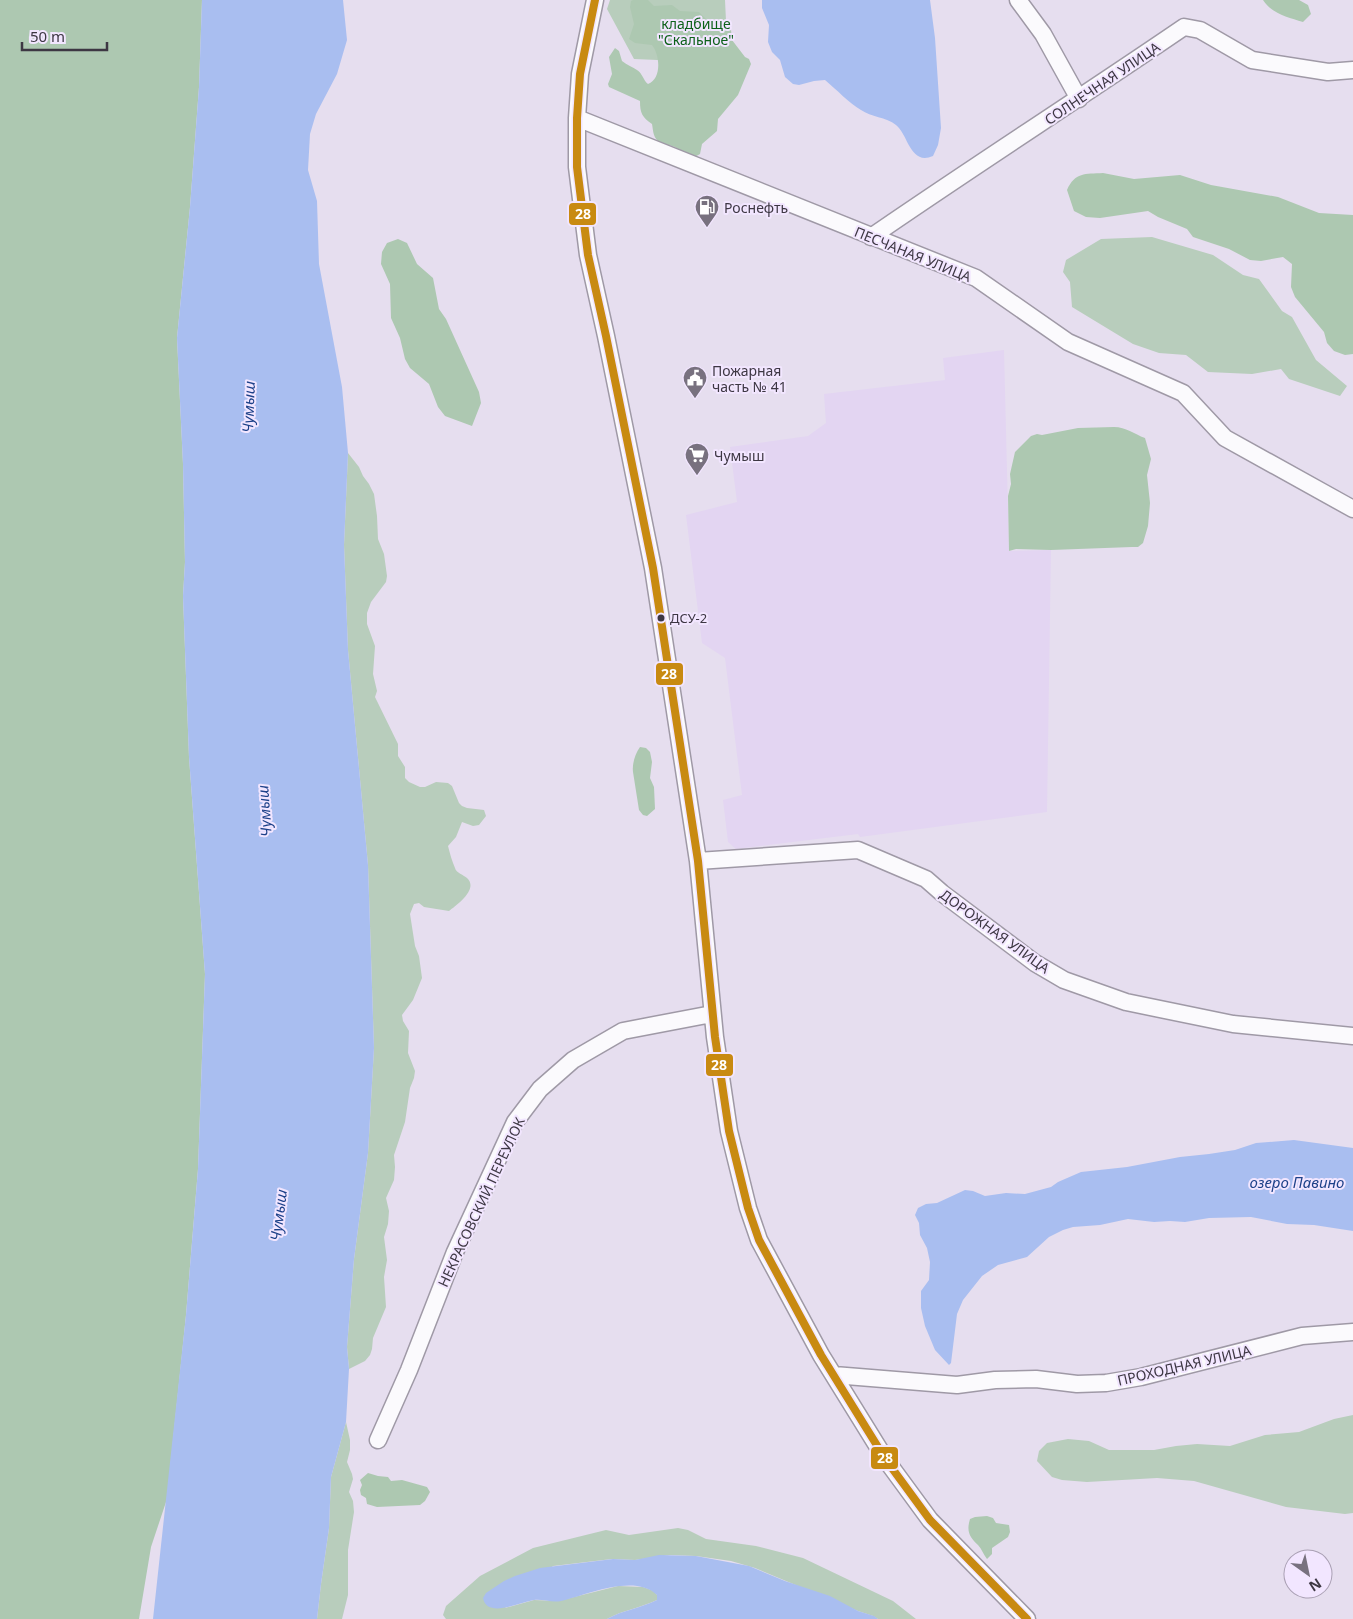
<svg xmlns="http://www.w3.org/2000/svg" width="1353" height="1619" viewBox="0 0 1353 1619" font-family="'Noto Sans',sans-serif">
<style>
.built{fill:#e3d5f2}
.green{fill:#b8cdbc}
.forest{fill:#adc8b1}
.water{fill:#a9bef0}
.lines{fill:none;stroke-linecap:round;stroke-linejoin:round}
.minor-casing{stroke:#9f99a6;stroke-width:19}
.minor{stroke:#fbfafd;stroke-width:16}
.bus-1-casing{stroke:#f2e6ff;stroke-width:11}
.bus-1{stroke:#c88a11;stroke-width:8}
.bus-dot{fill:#3d3743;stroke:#f2e6ff;stroke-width:2}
.labels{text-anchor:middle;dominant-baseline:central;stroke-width:4;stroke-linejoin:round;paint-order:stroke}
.bus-label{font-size:13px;fill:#3d3743;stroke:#f2e6ff;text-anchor:start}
.park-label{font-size:14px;fill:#0d611a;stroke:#f2e6ff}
.street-label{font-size:14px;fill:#3d3743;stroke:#f2e6ff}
.poi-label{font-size:14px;fill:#3d3743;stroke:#f2e6ff;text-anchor:start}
.water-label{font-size:15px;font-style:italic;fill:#1d4189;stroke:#f2e6ff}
.line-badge{stroke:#f2e6ff;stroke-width:2}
.badge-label{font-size:14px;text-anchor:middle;font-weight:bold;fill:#fff}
</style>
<rect width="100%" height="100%" fill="#e6deef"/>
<path class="built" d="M1004,350L1009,551L1051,550L1047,812L860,837L858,834L736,849L728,842L723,800L742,795L725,658L702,643L686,515L737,502L730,447L808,436L826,423L824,394L945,380L943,358Z"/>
<path class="green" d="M610,0H725L728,63L634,59L607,9Z
M1152,237L1213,255L1243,275L1259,279L1282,311L1292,317L1316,360L1347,386L1340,396L1289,379L1281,369L1252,374L1208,372L1186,355L1159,353L1133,344L1072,307L1070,282L1063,272L1066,260L1101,239Z
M348,453L359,467L363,476L369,484L374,494L377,516L378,539L384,554L387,576L386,582L371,602L367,613V624L375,646L373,674L377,691L375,697L398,744V756L405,767V778L409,782L420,787H425L436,782L448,783L452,786L459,803L462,806L467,808L484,810L486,816L479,825L473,826L462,822L456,837L448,846C450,854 452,861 455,868C456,873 464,875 467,878C479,889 457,905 449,911L424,907L419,903L414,904L410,914L415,946L419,956L422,978L413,1000L402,1015L403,1021L409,1031L408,1053L415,1071L414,1078L410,1088L405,1122L394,1155L395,1167L394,1180L386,1198L389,1211L388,1224L384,1237L387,1260L384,1277L386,1307L373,1338L372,1349L370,1355L365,1361L349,1369L347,1347L354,1259L368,1153L374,1048L368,865L348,650L344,545Z
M1353,1415V1513L1345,1514L1286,1507L1194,1481L1157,1478L1087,1482L1062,1480L1052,1477L1037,1461L1039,1451L1047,1443L1068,1439L1089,1441L1109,1450H1154L1176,1446L1197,1444L1230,1446L1265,1435L1299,1432L1334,1419Z
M346,1422L350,1440V1450L347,1462L352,1474L353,1479L349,1492L353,1501L354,1512L348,1550V1595L342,1619H317L321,1584L329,1528L331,1477Z
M678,1528L688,1530L706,1539L756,1546L803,1558L893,1601L916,1619H878L873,1616L858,1611L755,1568L731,1561L696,1556L670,1555L635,1560L612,1559L553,1566L505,1608L534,1600L558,1601L618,1586L643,1587L654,1591L657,1595V1600C640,1608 623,1610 607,1619H446L443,1615L446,1606L480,1576L533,1548L606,1530L629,1535Z"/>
<path class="forest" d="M0,0H202L199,87L190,207L177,338L183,464L185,562L183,596L189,757L205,974L198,1169L186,1315L167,1499L151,1547L139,1619H0Z
M633,0H648L654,6L672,5L680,11L699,12L706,19L718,20L729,25L731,30L732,40L745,57L749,59L751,64L738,95L718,119L717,131L702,144L700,154C684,164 683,148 672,146C666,144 661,145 657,140C653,136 653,129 652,124C642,117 640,113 640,101L609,87L608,84L612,74L609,57L615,48L619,51L622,61C627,65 633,67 637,70C643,74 643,80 648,84C662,79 660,55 652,45L635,43L629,39L634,24L630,7L631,1Z
M1263,0H1299L1308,5L1311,14L1303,22C1288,17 1272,14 1263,0Z
M1103,173L1134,179L1180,175L1211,185L1278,197L1319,213L1353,215V354L1345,355L1334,351L1327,343L1324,332L1295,297L1291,287L1292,264L1283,257L1261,261L1250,260L1229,249L1193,237L1187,229L1158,217L1148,211L1100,218L1086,217L1074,211L1067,190C1075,172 1085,174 1103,173Z
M398,239L407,243L417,264L433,278L439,309L446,319L479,392L481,403L472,426L445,416L438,407L429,384L410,368L405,359L400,338L391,318L390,284L381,264L382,252L387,243Z
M1114,427C1126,427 1134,434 1145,438L1151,459L1147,475L1150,503L1148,526L1143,543L1138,547H1132L1051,550L1016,549L1009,551L1008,496L1011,484L1010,474L1015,452L1031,436L1037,434L1042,435L1078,428Z
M640,747L646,748L650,752L652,762L650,778L654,787L655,809L647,816L643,815L639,810L633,772C632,764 635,754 640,747Z
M368,1473L378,1476L388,1477L391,1481L402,1480L427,1487L430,1492L425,1501L420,1505L377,1507L367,1504L366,1498L361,1495L360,1490L362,1485L360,1480Z
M987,1516L993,1518L996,1523L1009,1525L1010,1532L1008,1537L992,1548V1554L987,1559C983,1554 982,1549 978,1545C970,1537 966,1532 970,1519L975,1517Z"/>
<path class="water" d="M202,0H343L347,40L337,74L316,114L310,134L308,170L317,201L319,264L342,387L348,453L344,545L348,650L368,865L374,1048L368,1153L354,1259L347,1347L349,1369L346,1422L331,1477L329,1528L321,1584L317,1619H153L186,1315L198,1169L205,974L189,757L183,596L185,562L183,464L177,338L190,207L199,87Z
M762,0H930L935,38L941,128L938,145L933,156C910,166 908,134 896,125C886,117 871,117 861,110C850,104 836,89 825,80L814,81L799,85L793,84L785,77L780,60L772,52L768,42L769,25L762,8Z
M1294,1140L1353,1148V1231L1314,1225L1287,1224L1251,1217L1209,1218L1185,1222L1170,1221L1154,1222L1128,1219L1100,1225L1073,1227L1063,1230L1049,1237L1027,1257L998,1265L982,1276L963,1300L957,1314L951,1363L949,1365L935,1350L925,1326L921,1308V1291L929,1280L930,1262L927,1248L920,1235L919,1223L915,1215L918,1208L926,1204L937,1203L965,1190L973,1191L985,1196L1006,1193L1025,1194L1051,1187L1058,1182L1081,1172L1127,1167L1180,1157L1209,1154L1235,1150L1256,1143Z
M659,1555L696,1556L749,1566L785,1581L830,1596L858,1611L874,1616L878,1619H607C623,1610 641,1608 657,1600V1595C635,1573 586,1595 561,1601C552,1603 543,1599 534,1600C520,1602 487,1619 483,1598L486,1593L504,1581L515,1576L540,1568L613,1559L635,1560Z"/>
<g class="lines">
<defs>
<path id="minor" d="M595,0L580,74L577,118V167L588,255L606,336L653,568L698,861L715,1037L729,1131L748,1208L759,1240L821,1355L886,1460L930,1520L1027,1619
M1018,0L1043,34L1079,99
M577,118L976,278L1068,342L1183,393L1225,438L1353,509
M871,237C974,166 1080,98 1184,27L1200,30L1252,60L1328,72L1353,70
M698,861L858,850L926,879L942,893L1035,963L1064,980L1126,1002L1233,1024L1353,1036
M834,1375L957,1385L995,1380L1036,1379L1077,1384L1106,1383L1141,1377L1302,1336L1353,1332
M378,1440L409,1370L455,1252L515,1122L540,1089L573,1060L623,1031L712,1014"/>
</defs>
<use href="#minor" class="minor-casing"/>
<use href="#minor" class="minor"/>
<defs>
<path id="bus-1" d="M595,0L580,74L577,118V167L588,255L606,336L653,568L698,861L715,1037L729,1131L748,1208L759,1240L821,1355L886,1460L930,1520L1027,1619"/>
</defs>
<use href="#bus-1" class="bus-1-casing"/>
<use href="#bus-1" class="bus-1"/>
</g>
<defs>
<symbol id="fuel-pin" viewBox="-11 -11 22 30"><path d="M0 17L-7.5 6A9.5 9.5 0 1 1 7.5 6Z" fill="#78717f" stroke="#f2e6ff"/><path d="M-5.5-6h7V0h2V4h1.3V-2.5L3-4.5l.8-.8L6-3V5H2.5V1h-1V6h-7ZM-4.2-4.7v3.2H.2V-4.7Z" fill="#fff"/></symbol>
<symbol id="civic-pin" viewBox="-11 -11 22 30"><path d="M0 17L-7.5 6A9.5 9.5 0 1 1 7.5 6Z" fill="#78717f" stroke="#f2e6ff"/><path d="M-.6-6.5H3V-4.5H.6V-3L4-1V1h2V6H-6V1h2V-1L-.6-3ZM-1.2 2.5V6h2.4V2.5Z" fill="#fff"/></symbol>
<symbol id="supermarket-pin" viewBox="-11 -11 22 30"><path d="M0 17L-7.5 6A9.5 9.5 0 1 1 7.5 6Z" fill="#78717f" stroke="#f2e6ff"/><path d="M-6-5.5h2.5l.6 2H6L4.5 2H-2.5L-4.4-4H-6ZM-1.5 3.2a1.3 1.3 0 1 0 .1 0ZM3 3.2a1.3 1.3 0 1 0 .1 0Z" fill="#fff"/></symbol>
</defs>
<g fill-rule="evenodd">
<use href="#fuel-pin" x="693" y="193" width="28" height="38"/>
<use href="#civic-pin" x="681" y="364" width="28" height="38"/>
<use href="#supermarket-pin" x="683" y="441" width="28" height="38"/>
</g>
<circle class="bus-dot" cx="661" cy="618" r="4.5"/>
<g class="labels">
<g class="bus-label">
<text x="670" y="618">ДСУ-2</text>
</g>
<g class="park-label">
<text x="696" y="23">кладбище<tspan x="696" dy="16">"Скальное"</tspan></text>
</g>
<g class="street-label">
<text transform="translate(1102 83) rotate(-34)">СОЛНЕЧНАЯ УЛИЦА</text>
<text transform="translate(913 254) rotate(22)">ПЕСЧАНАЯ УЛИЦА</text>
<text transform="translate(995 931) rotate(36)">ДОРОЖНАЯ УЛИЦА</text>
<text transform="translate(481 1202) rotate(-65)">НЕКРАСОВСКИЙ ПЕРЕУЛОК</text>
<text transform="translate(1184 1365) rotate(-13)">ПРОХОДНАЯ УЛИЦА</text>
</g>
<g class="poi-label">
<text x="724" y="207">Роснефть</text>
<text x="712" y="370">Пожарная<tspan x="712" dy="16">часть № 41</tspan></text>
<text x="714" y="455">Чумыш</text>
</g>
<g class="water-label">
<text transform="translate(248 407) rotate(-88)">Чумыш</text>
<text transform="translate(264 811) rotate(-94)">Чумыш</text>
<text x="1297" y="1182">озеро Павино</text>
<text transform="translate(278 1215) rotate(-83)">Чумыш</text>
</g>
</g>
<g class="line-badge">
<rect x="568" y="202" width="29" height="24" rx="5" fill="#c88a11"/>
<rect x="655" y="662" width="29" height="24" rx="5" fill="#c88a11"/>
<rect x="705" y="1053" width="29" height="24" rx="5" fill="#c88a11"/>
<rect x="870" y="1446" width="29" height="24" rx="5" fill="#c88a11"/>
</g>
<g class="badge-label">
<text x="583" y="219">28</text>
<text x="669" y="679">28</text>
<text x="719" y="1070">28</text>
<text x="885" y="1463">28</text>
</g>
<g transform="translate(1308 1574) rotate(147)"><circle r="24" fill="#f2e6ff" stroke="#aaa0b4"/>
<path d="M0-4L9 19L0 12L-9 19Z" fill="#78717f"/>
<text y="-8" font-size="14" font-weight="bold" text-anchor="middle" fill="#3d3743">N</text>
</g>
<path d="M22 42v8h85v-8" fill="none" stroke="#3d3743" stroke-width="2.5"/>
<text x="30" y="42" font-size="15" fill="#3d3743" stroke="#f2e6ff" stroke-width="4" paint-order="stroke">50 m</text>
</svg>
